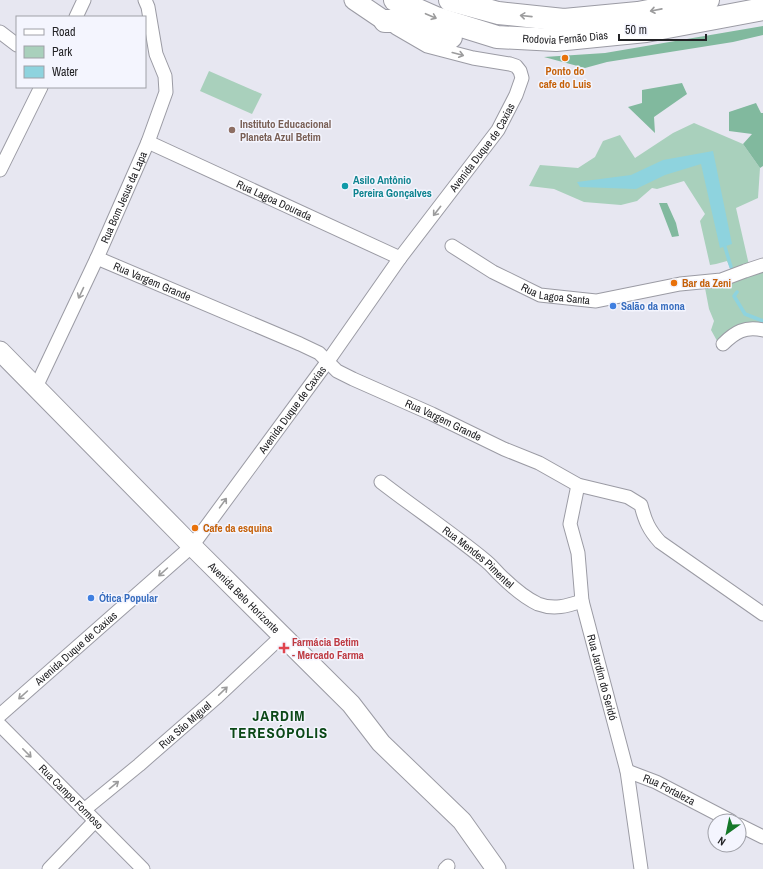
<svg xmlns="http://www.w3.org/2000/svg" width="763" height="869" viewBox="0 0 763 869" font-family="'Archivo Narrow',sans-serif">
<style>
.green{fill:#a9d0bc}
.forest{fill:#81b99e}
.water{fill:#8ed3de}
.lines{fill:none;stroke-linecap:round;stroke-linejoin:round}
.stream{stroke:#8ed3de;stroke-width:3.5}
.street-casing{stroke:#9b9ba4;stroke-width:15}
.secondary-casing{stroke:#9b9ba4;stroke-width:21}
.highway-casing{stroke:#9b9ba4;stroke-width:24}
.street{stroke:#fff;stroke-width:13}
.secondary{stroke:#fff;stroke-width:19}
.highway{stroke:#fff;stroke-width:22}
.oneway{stroke:#9c9c9d}
.food-dot{fill:#e8710a;stroke:#f4f5fe;stroke-width:1.5}
.education-dot{fill:#8d6e63;stroke:#f4f5fe;stroke-width:1.5}
.culture-dot{fill:#0f9aa8;stroke:#f4f5fe;stroke-width:1.5}
.shop-dot{fill:#3f7fe0;stroke:#f4f5fe;stroke-width:1.5}
.health-dot{fill:#e0444e;stroke:#f4f5fe;stroke-width:1.5}
.labels{text-anchor:middle;dominant-baseline:central;stroke-width:3;stroke-linejoin:round;paint-order:stroke}
.street-label{font-size:11px;fill:#232326;stroke:#f4f5fe}
.food-label{font-size:11px;font-weight:bold;fill:#c56008;stroke:#f4f5fe;text-anchor:start}
.education-label{font-size:11px;font-weight:bold;fill:#785e54;stroke:#f4f5fe;text-anchor:start}
.culture-label{font-size:11px;font-weight:bold;fill:#0d838f;stroke:#f4f5fe;text-anchor:start}
.shop-label{font-size:11px;font-weight:bold;fill:#366cbe;stroke:#f4f5fe;text-anchor:start}
.health-label{font-size:11px;font-weight:bold;fill:#be3a42;stroke:#f4f5fe;text-anchor:start}
.district-label{font-size:15px;font-weight:bold;letter-spacing:1px;fill:#0b4817;stroke:#f4f5fe}
</style>
<rect width="100%" height="100%" fill="#e7e7f1"/>
<path class="green" d="M209,71L262,94L252,114L200,91Z
M694,123L743,144L760,168L758,198L736,208L749,265L732,272L727,261L716,264L710,265L700,221L705,214L684,181L657,189L652,188L637,201L621,205L584,202L554,189L529,186L540,165L578,168L595,157L603,141L620,135L635,158L673,133Z
M763,272V330H743L721,348L711,330L714,321L709,309L705,288Z"/>
<path class="forest" d="M763,26V35L733,42L607,62L585,68L544,57L605,53Z
M682,83L687,94L654,117L655,133L628,107L642,103V90Z
M756,103L761,113H763V166L760,168L743,144L752,134L729,131V112Z
M659,203H667L676,223L679,236L672,237Z"/>
<path class="water" d="M713,151L732,244L720,248L701,164L665,175L636,189L580,187L577,182L631,175L663,160Z"/>
<g class="lines">
<path class="stream" d="M725,247L731,267
M737,292L734,296L745,314L763,321"/>
<defs>
<g id="street">
<path d="M76,17L84,0"/>
<path d="M0,32L17,45"/>
<path id="s1" d="M148,142L400,258"/>
<path d="M0,170L41,87"/>
<path id="s2" d="M452,246L493,272L540,295L596,301L680,284L721,280L745,271L763,265"/>
<path id="s3" d="M97,258L300,344L319,353L337,371L353,379L432,414L504,449L539,463L578,485L628,497L641,505C645,521 649,530 660,542L763,614"/>
<path d="M723,344C735,332 745,326 763,330"/>
<path id="s4" d="M36,387L97,258L148,142L166,92L165,76L156,54L148,7L145,0"/>
<path id="s5" d="M381,482C416,509 452,533 486,561C491,565 495,570 499,574C509,584 525,598 538,604C554,610 567,606 582,601"/>
<path id="s6" d="M578,485L570,524L578,553L582,601L627,771L641,869"/>
<path id="s7" d="M0,715L192,546L328,361L400,258L498,130L516,95L522,78L520,71L516,66L510,64L473,58L427,46L396,28"/>
<path id="s8" d="M0,725L143,869"/>
<path id="s9" d="M627,771L656,782L731,821"/>
<path id="s10" d="M84,810L139,765L218,696L283,635"/>
<path d="M739,825L763,837"/>
<path d="M49,869L95,821"/>
<path d="M445,869L448,866"/>
</g>
<g id="secondary">
<path d="M354,0L385,21"/>
<path id="s11" d="M0,351L192,546L351,704L381,743L462,821L496,869"/>
</g>
<g id="highway">
<path id="s12" d="M395,0L436,18L497,37L556,40L646,31L763,9"/>
<path d="M450,0L498,13L564,20L638,13L708,0"/>
<path d="M385,21H397L451,37"/>
</g>
</defs>
<use href="#street" class="street-casing"/>
<use href="#secondary" class="secondary-casing"/>
<use href="#highway" class="highway-casing"/>
<use href="#street" class="street"/>
<use href="#secondary" class="secondary"/>
<use href="#highway" class="highway"/>
</g>
<defs><path id="oneway-shaft" d="M-6 0H5M1.5-3L5.5 0L1.5 3" fill="none" stroke-width="1.6" stroke-linecap="round" stroke-linejoin="round"/></defs>
<g class="oneway">
<use href="#oneway-shaft" transform="translate(656 10) rotate(169)"/>
<use href="#oneway-shaft" transform="translate(431 16) rotate(23)"/>
<use href="#oneway-shaft" transform="translate(526 16) rotate(-174)"/>
<use href="#oneway-shaft" transform="translate(458 54) rotate(15)"/>
<use href="#oneway-shaft" transform="translate(437 211) rotate(128)"/>
<use href="#oneway-shaft" transform="translate(81 293) rotate(115)"/>
<use href="#oneway-shaft" transform="translate(223 503) rotate(-54)"/>
<use href="#oneway-shaft" transform="translate(163 572) rotate(138)"/>
<use href="#oneway-shaft" transform="translate(223 691) rotate(-44)"/>
<use href="#oneway-shaft" transform="translate(23 695) rotate(138)"/>
<use href="#oneway-shaft" transform="translate(27 753) rotate(45)"/>
<use href="#oneway-shaft" transform="translate(114 785) rotate(-39)"/>
</g>
<g class="food-dot">
<circle cx="565" cy="58" r="4"/>
<circle cx="674" cy="283" r="4"/>
<circle cx="195" cy="528" r="4"/>
</g>
<circle class="education-dot" cx="232" cy="130" r="4"/>
<circle class="culture-dot" cx="345" cy="186" r="4"/>
<g class="shop-dot">
<circle cx="613" cy="306" r="4"/>
<circle cx="91" cy="598" r="4"/>
</g>
<path class="health-dot" d="M282 642h4v4h4v4h-4v4h-4v-4h-4v-4h4z"/>
<g class="labels">
<g class="street-label">
<text stroke="none"><textPath href="#s12" startOffset="177">Rodovia Fernão Dias</textPath></text>
<text stroke="none"><textPath href="#s7" startOffset="749">Avenida Duque de Caxias</textPath></text>
<text stroke="none"><textPath href="#s4" startOffset="209">Rua Bom Jesus da Lapa</textPath></text>
<text stroke="none"><textPath href="#s1" startOffset="139">Rua Lagoa Dourada</textPath></text>
<text stroke="none"><textPath href="#s3" startOffset="60">Rua Vargem Grande</textPath></text>
<text stroke="none"><textPath href="#s2" startOffset="116">Rua Lagoa Santa</textPath></text>
<text stroke="none"><textPath href="#s7" startOffset="425">Avenida Duque de Caxias</textPath></text>
<text stroke="none"><textPath href="#s3" startOffset="384">Rua Vargem Grande</textPath></text>
<text stroke="none"><textPath href="#s5" startOffset="123">Rua Mendes Pimentel</textPath></text>
<text stroke="none"><textPath href="#s11" startOffset="347">Avenida Belo Horizonte</textPath></text>
<text stroke="none"><textPath href="#s7" startOffset="101">Avenida Duque de Caxias</textPath></text>
<text stroke="none"><textPath href="#s6" startOffset="197">Rua Jardim do Seridó</textPath></text>
<text stroke="none"><textPath href="#s10" startOffset="132">Rua São Miguel</textPath></text>
<text stroke="none"><textPath href="#s9" startOffset="46">Rua Fortaleza</textPath></text>
<text stroke="none"><textPath href="#s8" startOffset="101">Rua Campo Formoso</textPath></text>
</g>
<g class="food-label">
<text x="565" y="71" text-anchor="middle">Ponto do<tspan x="565" dy="13">cafe do Luis</tspan></text>
<text x="682" y="283">Bar da Zeni</text>
<text x="203" y="528">Cafe da esquina</text>
</g>
<g class="education-label">
<text x="240" y="124">Instituto Educacional<tspan x="240" dy="13">Planeta Azul Betim</tspan></text>
</g>
<g class="culture-label">
<text x="353" y="180">Asilo Antônio<tspan x="353" dy="13">Pereira Gonçalves</tspan></text>
</g>
<g class="shop-label">
<text x="621" y="306">Salão da mona</text>
<text x="99" y="598">Ótica Popular</text>
</g>
<g class="health-label">
<text x="292" y="642">Farmácia Betim<tspan x="292" dy="13">- Mercado Farma</tspan></text>
</g>
<g class="district-label">
<text x="279" y="715">JARDIM<tspan x="279" dy="17">TERESÓPOLIS</tspan></text>
</g>
</g>
<rect x="16" y="16" width="130" height="72" fill="#f4f5fe" stroke="#a0a1a8"/>
<rect x="24" y="29" width="20" height="6" fill="#ffffff" stroke="#a0a1a8"/>
<text x="52" y="36" font-size="12" fill="#232326">Road</text>
<rect x="24" y="46" width="20" height="12" fill="#a9d0bc" stroke="#a0a1a8"/>
<text x="52" y="56" font-size="12" fill="#232326">Park</text>
<rect x="24" y="66" width="20" height="12" fill="#8ed3de" stroke="#a0a1a8"/>
<text x="52" y="76" font-size="12" fill="#232326">Water</text>
<g transform="translate(727 833) rotate(213)"><circle r="19" fill="#f4f5fe" stroke="#a0a1a8"/>
<path d="M0-3L7 15L0 10L-7 15Z" fill="#157829"/>
<text y="-6" font-size="11" font-weight="bold" text-anchor="middle" fill="#232326">N</text>
</g>
<path d="M619 34v6h87v-6" fill="none" stroke="#232326" stroke-width="2"/>
<text x="625" y="34" font-size="12" fill="#232326" stroke="#f4f5fe" stroke-width="3" paint-order="stroke">50 m</text>
</svg>
